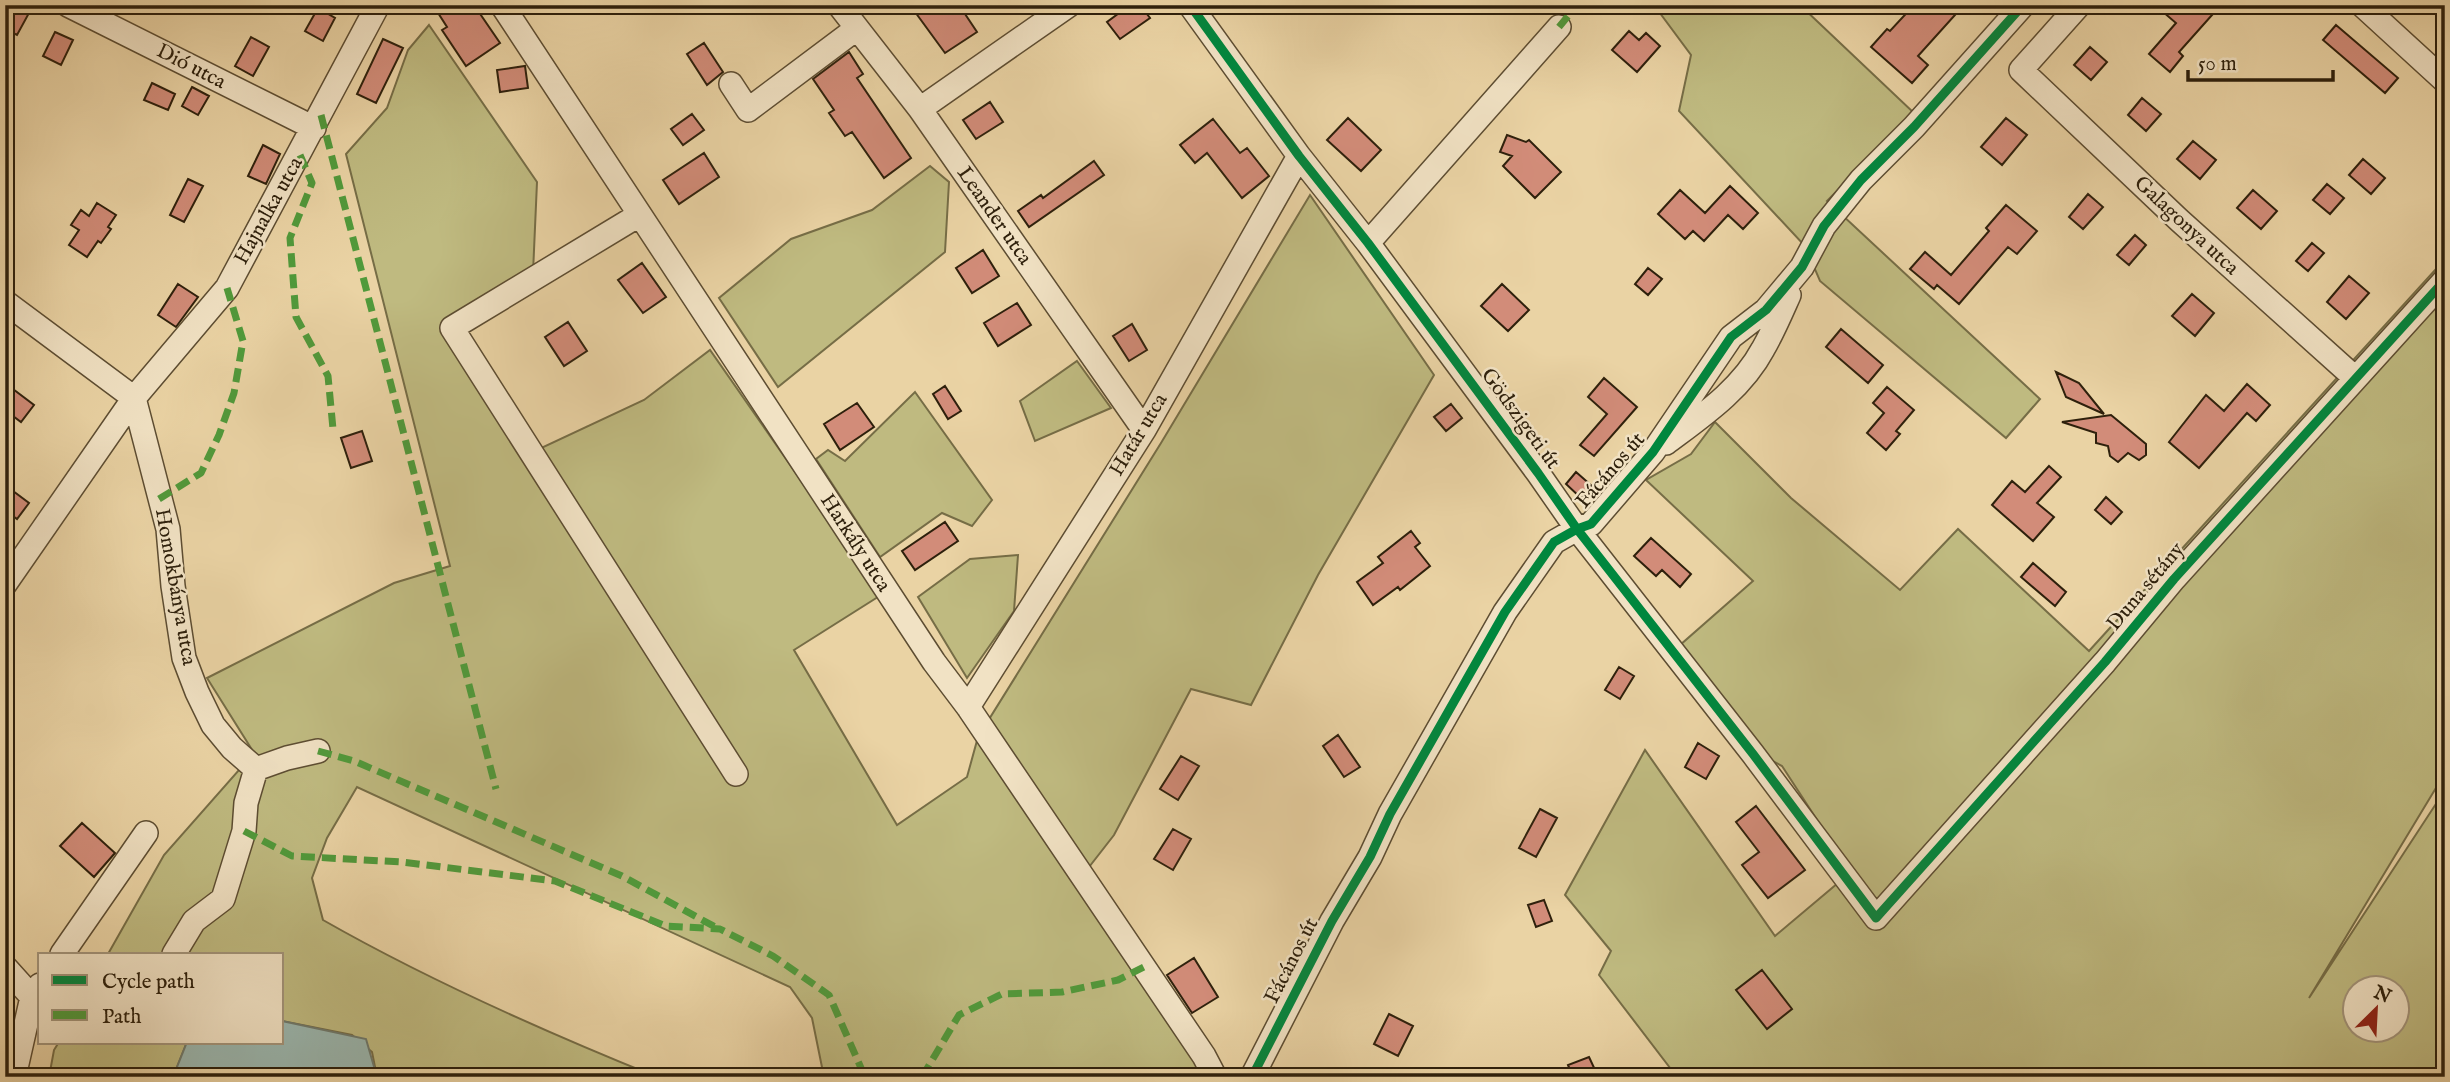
<svg xmlns="http://www.w3.org/2000/svg" width="2450" height="1082" viewBox="0 0 2450 1082" font-family="'IM FELL English',serif">
<style>
.green{fill:#bfba80;stroke:#766d46;stroke-width:2;fill-rule:evenodd}
.water{fill:#9ab6ae;stroke:#6f7a6d;stroke-width:2}
.building{fill:#d28c79;stroke:#2e200c;stroke-width:2}
.lines{fill:none;stroke-linecap:round;stroke-linejoin:round}
.minor-casing{stroke:#5d4d32;stroke-width:26}
.minor{stroke:#f1e2c4;stroke-width:23}
.quiet{stroke:#509a3b;stroke-width:7;stroke-dasharray:14 7;stroke-linecap:butt}
.cycleway-casing{stroke:#f1e2c4;stroke-width:13}
.cycleway{stroke:#00873e;stroke-width:9}
.labels{text-anchor:middle;dominant-baseline:central;stroke-width:5;stroke-linejoin:round;paint-order:stroke}
.street-label{font-size:21px;fill:#2e200c;stroke:#f1e2c4}
</style>
<rect width="100%" height="100%" fill="#ead3a4"/>
<filter id="stains"><feTurbulence type="fractalNoise" baseFrequency=".00286" numOctaves="4"/><feColorMatrix values="0 0 0 0 .2 0 0 0 0 .09 0 0 0 0 .02 0 0 0 .5 -.17"/></filter>
<radialGradient id="worn" r=".72"><stop offset=".6" stop-color="#630" stop-opacity="0"/><stop offset="1" stop-color="#630" stop-opacity=".3"/></radialGradient>
<path class="green" d="M1654,5H1800L1914,113L1827,201L2040,399L2006,438L1820,281L1805,246L1679,111L1691,55Z
M429,25L537,182L533,273L455,321L535,451L644,400L710,350L881,595L794,650L897,825L967,777L978,737L1161,443L1310,195L1434,375L1318,575L1251,705L1191,689L1114,835L1086,871L1220,1077H824L812,1018L790,987L357,787L327,838L312,878L323,920C430,981 543,1031 657,1077H377L372,1052L352,1035L282,1021V954H108L164,855L254,753L207,678L394,583L450,566L346,154L387,108L408,50Z
M930,166L949,182L945,252L778,387L719,298L791,239L872,210Z
M2445,259V773L2309,998L2445,790V1077H1677L1599,975L1611,951L1565,895L1645,750L1775,936L1851,872L1782,766L1765,757L1679,646L1753,581L1646,480L1691,454L1715,422L1791,498L1900,590L1958,529L2089,651ZM2356,988H2398V1030H2356Z
M1077,361L1111,408L1035,441L1020,401Z
M915,392L992,500L972,526L942,513L880,557L816,459L828,450L845,461Z
M1018,555L1014,611L967,678L918,597L970,559Z
M59,1042H187L173,1077H49L54,1050Z"/>
<path class="water" d="M282,1021L366,1039L377,1077H173L187,1042H282Z"/>
<path class="building" d="M5,5H14L29,13L17,35L5,29Z
M433,5H474L500,43L466,66L442,30L447,27Z
M910,5H959L977,32L945,53Z
M1130,5H1140L1150,18L1120,39L1107,22Z
M1914,5H1964L1918,56L1928,65L1912,83L1871,47L1887,29L1890,31Z
M2155,5H2201L2212,15L2179,52L2183,56L2170,72L2149,54L2176,23Z
M318,8L335,18L323,41L305,31Z
M2336,25L2398,78L2385,93L2323,40Z
M1629,31L1639,40L1646,33L1660,46L1637,72L1612,50Z
M55,32L73,40L61,65L43,56Z
M251,37L269,47L253,76L235,66Z
M383,39L403,48L376,103L357,94Z
M704,43L723,72L707,85L687,54Z
M2090,47L2107,62L2091,80L2074,65Z
M849,52L863,74L857,78L911,158L884,178L852,132L845,136L829,113L834,110L813,79Z
M525,66L528,88L500,92L497,70Z
M152,83L175,94L168,110L144,100Z
M192,87L209,96L198,115L182,106Z
M2142,98L2161,114L2146,131L2128,115Z
M990,102L1003,122L976,139L963,120Z
M692,114L704,130L683,145L671,129Z
M1348,118L1381,150L1361,171L1327,140Z
M2006,118L2027,135L2002,165L1981,147Z
M1213,119L1240,153L1247,148L1269,176L1242,198L1207,153L1195,163L1180,145Z
M1507,135L1526,142L1529,140L1561,172L1535,198L1503,166L1512,156L1500,152Z
M2193,141L2216,160L2200,179L2177,159Z
M263,145L280,154L266,184L248,176Z
M704,153L719,177L679,204L663,180Z
M2363,159L2385,178L2371,194L2349,175Z
M1094,161L1104,175L1029,227L1018,211L1041,195L1043,198Z
M188,179L203,186L184,222L170,215Z
M2327,184L2344,198L2330,214L2313,200Z
M1730,186L1758,213L1743,229L1728,215L1704,241L1693,231L1685,239L1658,214L1680,190L1705,213Z
M2253,190L2277,211L2261,229L2237,208Z
M2088,194L2103,207L2083,229L2069,217Z
M97,203L116,215L108,227L111,229L101,243L98,241L87,257L69,245L79,230L71,225L81,210L89,216Z
M2006,205L2037,231L2017,254L2008,247L1959,304L1937,285L1934,289L1910,269L1925,252L1951,275L1989,231L1986,228Z
M2135,235L2146,245L2129,265L2117,255Z
M2312,243L2324,253L2308,271L2296,261Z
M983,250L999,276L972,293L956,268Z
M642,263L666,297L643,313L618,280Z
M1648,268L1662,279L1648,295L1635,284Z
M2349,276L2369,293L2346,319L2327,302Z
M178,284L198,297L176,327L158,315Z
M1502,284L1529,310L1508,331L1481,306Z
M2192,294L2214,313L2195,336L2172,316Z
M1017,303L1031,325L998,346L984,323Z
M568,322L587,351L564,366L545,337Z
M1132,324L1147,350L1129,361L1113,336Z
M1841,329L1883,365L1868,383L1826,347Z
M2056,372L2079,383L2104,414L2066,397Z
M1604,378L1637,407L1594,456L1580,445L1607,414L1588,397Z
M5,383L34,405L21,422L5,410Z
M2247,384L2270,405L2256,421L2247,413L2199,468L2169,442L2206,395L2224,411Z
M945,386L961,411L948,419L933,394Z
M1887,387L1914,410L1896,431L1900,434L1886,450L1867,433L1884,413L1873,403Z
M857,403L874,427L840,450L824,424Z
M1451,404L1462,418L1446,431L1434,417Z
M2111,415L2146,444V455L2139,460L2128,453L2118,462L2110,456L2108,446L2096,443V433L2062,422Z
M362,431L372,461L351,468L341,438Z
M2049,466L2061,477L2037,503L2054,517L2033,541L1992,505L2012,481L2025,492Z
M1576,472L1592,486L1581,498L1566,484Z
M5,485L29,503L17,519L5,510Z
M2106,497L2122,512L2111,524L2095,510Z
M945,522L958,541L915,570L902,551Z
M1411,531L1420,543L1415,547L1430,566L1400,590L1398,587L1373,605L1357,582L1383,563L1378,557Z
M1651,538L1691,574L1680,587L1662,570L1656,576L1634,556Z
M2033,563L2066,592L2055,606L2021,577Z
M1619,667L1634,676L1620,699L1605,690Z
M1338,735L1360,767L1344,777L1323,746Z
M1698,743L1719,756L1706,779L1685,767Z
M1181,756L1199,766L1178,800L1160,789Z
M1756,806L1805,870L1768,898L1742,865L1759,852L1736,822Z
M1540,809L1557,818L1536,857L1519,848Z
M82,823L115,853L94,877L60,846Z
M1173,829L1191,839L1173,870L1154,859Z
M1544,900L1552,921L1536,927L1528,905Z
M1194,958L1218,997L1192,1013L1167,975Z
M1762,970L1792,1009L1767,1029L1736,990Z
M1389,1014L1413,1026L1398,1056L1374,1044Z
M1589,1057L1596,1072L1584,1077H1573L1568,1065Z"/>
<g class="lines">
<defs>
<path id="minor" d="M68,5L314,128
M502,5L934,662L968,707L1204,1056L1215,1077
M839,5L920,109L1144,430
M1190,5L1299,156L1368,243L1538,473L1577,529L1753,754L1876,918L2105,662L2174,579L2445,280
M2079,5L2021,70L2179,220L2355,378
M2362,5L2445,81
M731,84L748,110L856,29
M920,109L1069,5
M639,215L452,328L736,774
M1368,243L1559,27
M5,302L134,398L168,529L173,586L184,658L197,692L213,725L232,748L256,769L287,758L318,751
M1666,443C1702,416 1741,390 1763,349C1773,332 1781,313 1789,295
M5,584L134,398L227,288L378,5
M968,707L1144,430L1299,156
M62,954L146,833
M174,954L194,921L223,899L244,831L246,803L256,769
M5,967L32,997
M14,1077L32,997L40,985
M1252,1077L1332,921L1370,857L1390,814L1505,612L1554,542L1577,529L1591,524L1653,452L1731,337L1766,310L1802,267L1824,226L1861,180L1914,127L2023,5"/>
</defs>
<use href="#minor" class="minor-casing"/>
<use href="#minor" class="minor"/>
<path class="quiet" d="M1559,27L1577,5
M321,115L496,789
M300,155L312,183L290,238L296,317L328,376L333,429
M159,499L201,473L219,435L234,393L243,341L227,288
M318,751L354,761L622,876L717,928
M244,831L292,856L402,862L555,881L666,926L720,929L773,956L829,995L865,1077
M922,1077L959,1015L1002,994L1062,992L1118,980L1144,967"/>
<defs>
<path id="cycleway" d="M1190,5L1299,156L1368,243L1538,473L1577,529L1753,754L1876,918L2105,662L2174,579L2445,280
M1252,1077L1332,921L1370,857L1390,814L1505,612L1554,542L1577,529L1591,524L1653,452L1731,337L1766,310L1802,267L1824,226L1861,180L1914,127L2023,5"/>
</defs>
<use href="#cycleway" class="cycleway-casing"/>
<use href="#cycleway" class="cycleway"/>
</g>
<g class="labels">
<g class="street-label">
<text transform="translate(191 67) rotate(27)">Dió utca</text>
<text transform="translate(269 211) rotate(-61)">Hajnalka utca</text>
<text transform="translate(994 216) rotate(55)">Leander utca</text>
<text transform="translate(2186 226) rotate(43)">Galagonya utca</text>
<text transform="translate(1520 419) rotate(54)">Gödszigeti út</text>
<text transform="translate(1139 435) rotate(-59)">Határ utca</text>
<text transform="translate(1611 471) rotate(-49)">Fácános út</text>
<text transform="translate(855 543) rotate(57)">Harkály utca</text>
<text transform="translate(175 587) rotate(80)">Homokbánya utca</text>
<text transform="translate(2146 587) rotate(-50)">Duna sétány</text>
<text transform="translate(1292 961) rotate(-63)">Fácános út</text>
</g>
</g>
<rect width="2450" height="1082" fill="none" stroke="#ead3a4" stroke-width="28"/>
<rect x="7" y="7" width="2436" height="1068" fill="none" stroke="#2e200c" stroke-width="3.5"/>
<rect x="14" y="14" width="2422" height="1054" fill="none" stroke="#2e200c" stroke-width="2"/>
<rect x="38" y="953" width="245" height="91" fill="#f1e2c4" stroke="#a3947a" stroke-width="2"/>
<rect x="52" y="975" width="35" height="10" fill="#00873e" stroke="#a3947a" stroke-width="2"/>
<text x="102" y="988" font-size="21" fill="#2e200c">Cycle path</text>
<rect x="52" y="1010" width="35" height="10" fill="#509a3b" stroke="#a3947a" stroke-width="2"/>
<text x="102" y="1023" font-size="21" fill="#2e200c">Path</text>
<g transform="translate(2376 1009) rotate(24)"><circle r="33" fill="#f1e2c4" stroke="#a3947a" stroke-width="2"/>
<path d="M0-5L12 26L0 18L-12 26Z" fill="#8f2418"/>
<text y="-10" font-size="19" font-weight="bold" text-anchor="middle" fill="#2e200c">N</text>
</g>
<path d="M2188 70v10h145v-10" fill="none" stroke="#2e200c" stroke-width="3.5"/>
<text x="2198" y="70" font-size="21" fill="#2e200c" stroke="#f1e2c4" stroke-width="5" paint-order="stroke">50 m</text>
<rect width="100%" height="100%" filter="url(#stains)"/>
<rect width="100%" height="100%" fill="url(#worn)"/>
</svg>
